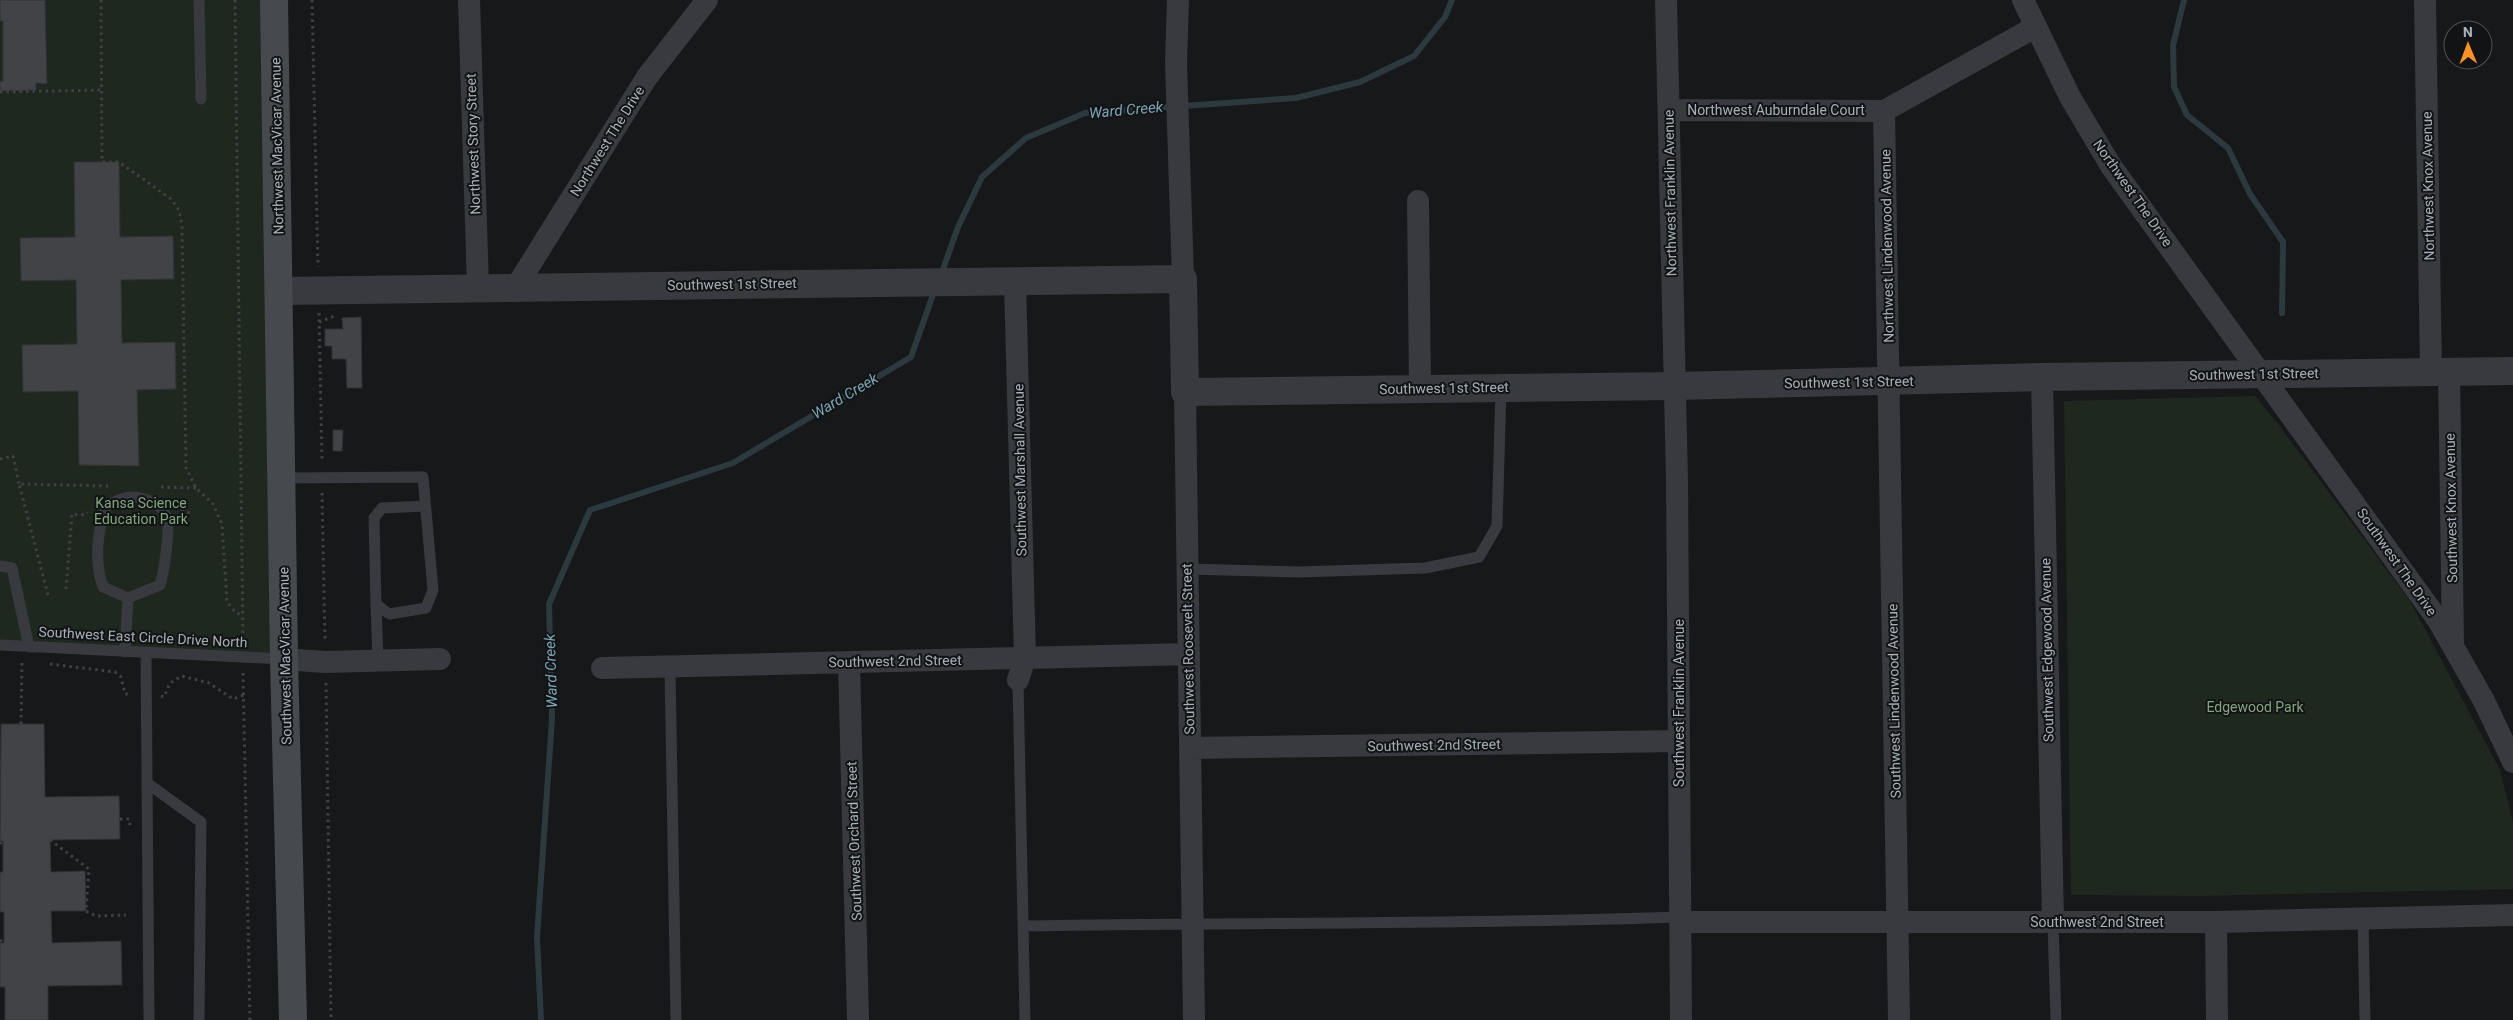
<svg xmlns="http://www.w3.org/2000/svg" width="2513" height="1020" viewBox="0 0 2513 1020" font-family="Roboto,sans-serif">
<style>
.green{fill:#1f281f}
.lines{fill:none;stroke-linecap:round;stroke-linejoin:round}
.stream{stroke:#2c3a3f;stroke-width:6}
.building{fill:#414347;stroke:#313236}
.path{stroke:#3e4246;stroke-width:3;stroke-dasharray:2.5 4;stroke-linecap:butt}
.service{stroke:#383a3f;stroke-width:11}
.minor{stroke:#383a3f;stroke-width:22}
.tertiary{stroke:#383a3f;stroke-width:28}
.secondary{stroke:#464a4f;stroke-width:28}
.labels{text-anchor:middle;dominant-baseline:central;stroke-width:4;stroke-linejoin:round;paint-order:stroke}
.street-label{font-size:14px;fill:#a9b1ba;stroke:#121315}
.park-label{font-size:14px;fill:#83a77e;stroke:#121315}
.water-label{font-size:15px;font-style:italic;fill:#7da6b7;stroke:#121315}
</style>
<rect width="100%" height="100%" fill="#17181a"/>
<path class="green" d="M0,0H272L284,659L0,645Z
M2255,396L2278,424L2410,601L2500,770L2513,822V889L2201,896L2071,895L2064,401Z"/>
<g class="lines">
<path class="stream" d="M2184,0L2173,45L2174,87L2187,115L2228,148L2250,194L2283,242L2282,313
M941,275L958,227L982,177L1026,138L1085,113L1296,98L1360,82L1414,56L1445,17L1452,0
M541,1020L537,937L552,719L549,604L590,510L733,463L911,357L935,289"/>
</g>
<path class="building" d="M0,0H45L47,84L36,83V90L0,91V81H3V21H0Z
M74,162H119L120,237L173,236L174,279L121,280L122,343L175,342L176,389L137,390L139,466L79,465L78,391L23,392L22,345L77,344L76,280L21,281L20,238L75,237Z
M361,317L362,388H347L346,359H332V346H325V329H343L342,318Z
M333,430H343L342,451H333Z
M1,724H44L45,797L119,796L120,839L50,840L51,872L85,871L86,911H51L52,943L121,941L122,985L48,986V1020H5V987H0V943H4V912H0V872H3V841H0Z"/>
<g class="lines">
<path class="path" d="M101,0L102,162H119L171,199L179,210L182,226L186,468L196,488L213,504L222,524L227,602L236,613L243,615
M235,0L243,642
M312,0L318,267
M0,92L102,90
M319,313L322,462
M319,322L337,315
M0,459L13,456L19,484
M161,487L196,488
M322,493L325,642
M181,511L190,513
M66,589L72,514L85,515L87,512
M48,595L19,484L108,486
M50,664L115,672L121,677L125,694H130
M243,673L250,1020
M326,683L331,1020
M161,696L164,697L170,683L182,676L209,683L233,699L244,695
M21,724L22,660
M120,819H129L130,825
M50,840L89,869L86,911L96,916L126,915
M0,844L3,841
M0,940L4,943"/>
<path class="service" d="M199,0L201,99
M282,478L423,477L433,590L426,608L389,614L376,604L374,518L382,508L425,506
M0,566L12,568L29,647
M1187,569L1299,572L1425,568L1479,557L1497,526L1501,388
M376,604L378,661
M0,645L284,659
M125,652L128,598L103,587C94,562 97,530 107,506C113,503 119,499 125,498C140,494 163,503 167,519C170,530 164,573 160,585L128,598
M146,653L149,1020
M670,666L676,1020
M1018,680L1025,1020
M147,783L201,822L199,1020
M2363,919L2365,1020
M2053,922L2056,1020
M1023,926C1242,922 1461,925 1680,917"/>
<path class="minor" d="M469,0L478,287
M1178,0L1176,63L1183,279
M1666,0L1677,481L1681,1020
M2023,0L2070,97L2111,166L2438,620L2484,701L2513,762
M2425,0L2431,372
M1669,110L1884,111L2035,27
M1884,111L1899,1020
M1418,201L1420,388
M1015,282L1025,658L1018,680
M516,287L647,77L707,0
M2449,372L2453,643
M2042,377L2053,922
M1185,392L1194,1020
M284,659L325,662L440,659
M849,662L858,1020
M602,668L1189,654
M1190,748L1679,741
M1680,922H2216L2513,915
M2216,922L2217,1020"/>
<path class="tertiary" d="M280,291L1183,279L1185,392L1675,386L2042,377L2513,371"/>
<path class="secondary" d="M274,0L284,659L293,1020"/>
</g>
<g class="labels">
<g class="street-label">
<text x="1776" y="110">Northwest Auburndale Court</text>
<text transform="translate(607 141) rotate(-58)">Northwest The Drive</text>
<text transform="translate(473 144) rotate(-92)">Northwest Story Street</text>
<text transform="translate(277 146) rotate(-91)">Northwest MacVicar Avenue</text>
<text transform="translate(2428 186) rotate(-91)">Northwest Knox Avenue</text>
<text transform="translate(1670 193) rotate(-91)">Northwest Franklin Avenue</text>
<text transform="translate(2133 193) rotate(55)">Northwest The Drive</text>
<text transform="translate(1887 246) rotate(-91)">Northwest Lindenwood Avenue</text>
<text transform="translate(732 284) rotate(-1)">Southwest 1st Street</text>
<text transform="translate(2254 374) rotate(-1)">Southwest 1st Street</text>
<text transform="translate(1849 382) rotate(-1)">Southwest 1st Street</text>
<text transform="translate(1444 388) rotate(-1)">Southwest 1st Street</text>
<text transform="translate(1020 470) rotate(-91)">Southwest Marshall Avenue</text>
<text transform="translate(2451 508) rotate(-91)">Southwest Knox Avenue</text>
<text transform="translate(2397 562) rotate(55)">Southwest The Drive</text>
<text transform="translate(143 637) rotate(3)">Southwest East Circle Drive North</text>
<text transform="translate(1188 649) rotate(-91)">Southwest Roosevelt Street</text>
<text transform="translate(2047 650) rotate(-91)">Southwest Edgewood Avenue</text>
<text transform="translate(285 656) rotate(-91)">Southwest MacVicar Avenue</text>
<text transform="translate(895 661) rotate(-1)">Southwest 2nd Street</text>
<text transform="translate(1894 701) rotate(-91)">Southwest Lindenwood Avenue</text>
<text transform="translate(1679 703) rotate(-90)">Southwest Franklin Avenue</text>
<text transform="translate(1434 745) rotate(-1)">Southwest 2nd Street</text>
<text transform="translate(854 841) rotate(-92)">Southwest Orchard Street</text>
<text x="2097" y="922">Southwest 2nd Street</text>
</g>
<g class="park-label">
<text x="141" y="503">Kansa Science<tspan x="141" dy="16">Education Park</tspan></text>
<text x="2255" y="707">Edgewood Park</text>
</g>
<g class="water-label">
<text transform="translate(1126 110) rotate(-5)">Ward Creek</text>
<text transform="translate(845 396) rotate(-31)">Ward Creek</text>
<text transform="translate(551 671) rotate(-92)">Ward Creek</text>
</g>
</g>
<g transform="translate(2468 45) rotate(359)"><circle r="24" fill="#121315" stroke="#4e5257"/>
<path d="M0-4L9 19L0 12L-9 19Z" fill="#fe922a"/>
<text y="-8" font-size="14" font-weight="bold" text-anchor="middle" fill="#a9b1ba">N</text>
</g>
</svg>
